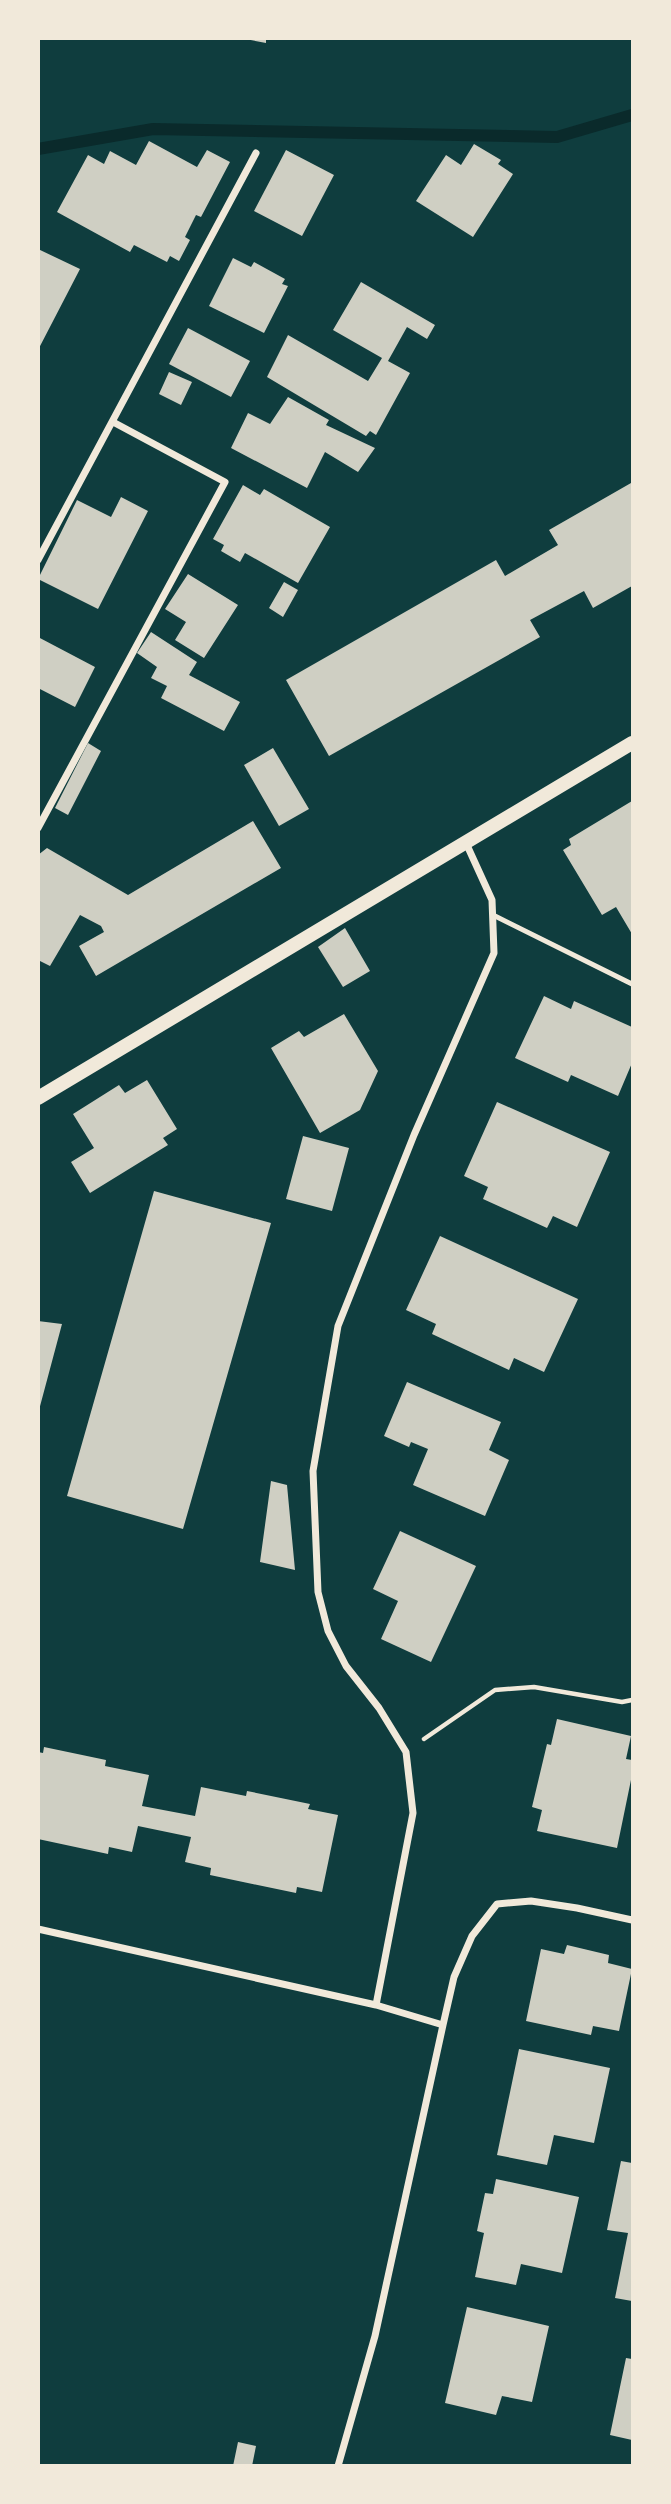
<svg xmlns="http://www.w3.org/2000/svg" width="671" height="2504" viewBox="0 0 671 2504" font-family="'PT Sans',sans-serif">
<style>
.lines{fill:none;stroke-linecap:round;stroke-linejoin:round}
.stream{stroke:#0a2a2b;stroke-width:12}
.building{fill:#cfcfc3}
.path{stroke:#f1e9da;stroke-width:4.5}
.service{stroke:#f1e9da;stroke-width:5}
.minor{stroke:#f1e9da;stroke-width:7}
.secondary{stroke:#f1e9da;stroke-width:14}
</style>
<rect width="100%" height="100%" fill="#0f3d3e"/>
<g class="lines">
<path class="stream" d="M38,149L153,129L557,137L632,115"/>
</g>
<path class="building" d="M240,38H266V43Z
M149,141L197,167L207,150L230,162L201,217L196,215L185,237L190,240L179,261L170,256L167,262L134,245L130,252L57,212L88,155L104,164L110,151L136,165Z
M474,144L501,160L498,164L513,174L473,237L416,201L446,155L461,165Z
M286,150L334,175L302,236L254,211Z
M38,249L80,269L38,350Z
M233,258L251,267L254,262L285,279L282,284L288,286L264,333L209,306Z
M361,282L435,325L427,339L407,327L388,361L410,373L376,435L370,431L366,436L267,377L288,335L368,381L382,358L333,330Z
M188,328L250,361L231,397L169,364Z
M169,372L192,382L181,405L159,394Z
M288,397L329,420L326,425L375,448L358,472L325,452L307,488L231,448L248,413L270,424Z
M631,483L632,487V586L593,608L584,591L530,620L540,637L329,756L286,680L496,560L505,576L558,545L549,530Z
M243,485L260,495L264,489L330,527L298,583L245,553L240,562L221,551L224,545L213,539Z
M121,497L148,511L98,609L38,579L77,500L111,517Z
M188,574L238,605L204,658L175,640L186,622L165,609Z
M284,582L298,590L283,617L269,608Z
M151,632L197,662L189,675L240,702L224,731L161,698L167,686L151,678L157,667L137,653Z
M38,637L95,667L75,707L38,688Z
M88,743L101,751L68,815L55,808Z
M273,748L309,809L279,826L244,765Z
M632,801V934L616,907L602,915L563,850L571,845L569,839Z
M253,821L281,868L96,976L79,946L104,932L101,926L80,915L50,966L38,960V855L47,848L128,895Z
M345,928L370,971L343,987L318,947Z
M544,996L571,1009L574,1001L632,1027V1063L618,1096L571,1075L568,1082L515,1058Z
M344,1014L378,1071L360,1110L320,1133L271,1048L299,1031L304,1037Z
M147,1080L177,1129L163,1138L168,1145L90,1193L71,1162L94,1148L73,1114L119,1085L125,1093Z
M497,1102L610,1152L577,1227L553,1216L547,1228L483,1199L488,1187L464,1176Z
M303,1136L349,1148L332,1211L286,1199Z
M154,1191L271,1223L183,1529L67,1496Z
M440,1236L578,1299L544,1372L514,1358L509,1370L432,1334L436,1324L406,1310Z
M38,1321L62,1324L39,1410L38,1409Z
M407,1382L501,1422L489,1450L509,1460L485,1516L413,1485L428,1449L411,1442L409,1447L384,1436Z
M271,1481L287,1485L295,1570L260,1562Z
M400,1531L476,1566L431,1662L381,1639L398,1601L373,1589Z
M557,1719L631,1736L626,1759L632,1760V1775L617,1848L537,1831L542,1810L532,1807L547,1744L551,1745Z
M44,1747L106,1760L105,1766L149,1775L142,1806L195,1816L201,1787L246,1796L247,1791L310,1804L308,1809L338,1815L322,1892L297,1887L296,1893L210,1875L211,1868L185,1862L191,1837L138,1826L132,1852L109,1847L108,1854L38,1839V1752L43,1753Z
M567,1945L609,1955L608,1963L632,1969L619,2031L593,2026L591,2035L526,2021L541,1949L564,1954Z
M519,2049L610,2068L594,2143L554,2135L547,2165L497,2155Z
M621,2161L632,2163V2301L615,2298L628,2233L607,2230Z
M496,2179L579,2197L562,2273L521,2264L516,2285L475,2277L484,2233L477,2231L485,2193L493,2194Z
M467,2307L549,2326L532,2402L502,2396L496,2415L445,2403Z
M626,2358L632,2359V2440L610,2435Z
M238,2442L256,2446L252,2466H233Z"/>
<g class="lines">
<path class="path" d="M424,1739L495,1690L534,1687L622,1702L632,1700"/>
<path class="service" d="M493,915L632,984"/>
<path class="minor" d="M38,560L256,153
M38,828L225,482L113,422
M38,1929L376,2005L443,2025L454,1977L472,1936L497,1904L531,1901L577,1908L632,1920
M376,2005L413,1813L406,1752L379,1708L346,1666L328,1631L318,1592L313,1471L338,1326L414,1135L494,953L492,900L466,843
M338,2466L375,2336L443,2025"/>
<path class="secondary" d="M38,1098L632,743"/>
</g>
<rect width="671" height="2504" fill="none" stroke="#f1e9da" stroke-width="80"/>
</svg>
